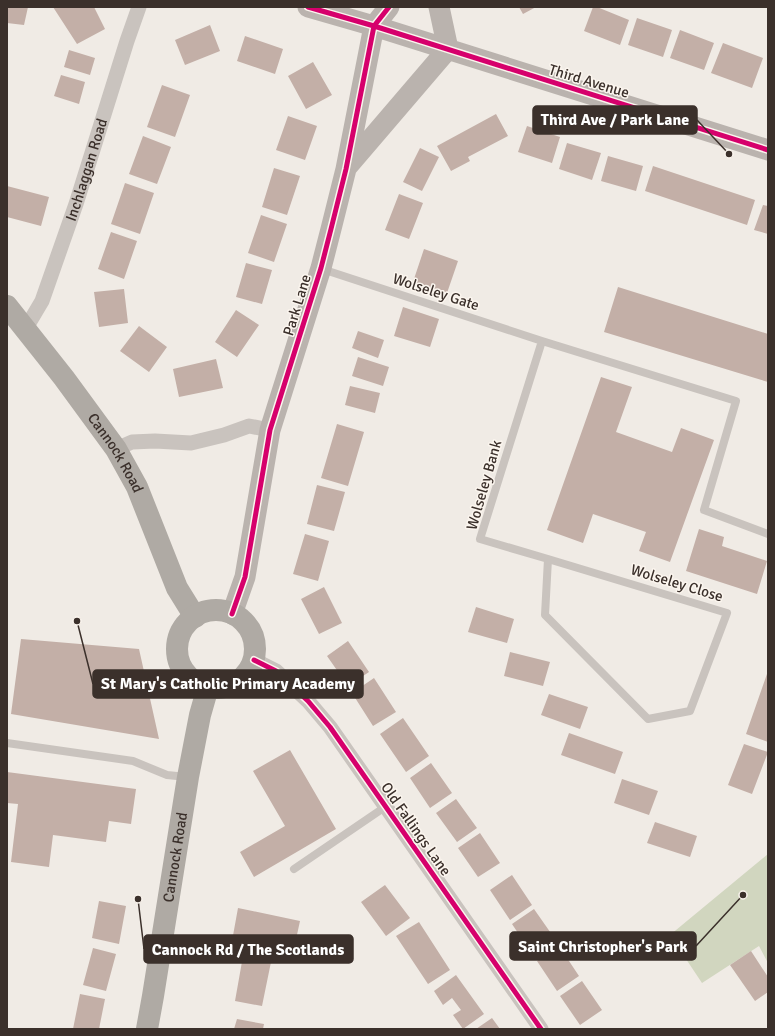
<svg xmlns="http://www.w3.org/2000/svg" width="775" height="1036" viewBox="0 0 775 1036" font-family="Signika,sans-serif">
<style>
.green{fill:#d1d6bf}
.building{fill:#c3afa7}
.lines{fill:none;stroke-linecap:round;stroke-linejoin:round}
.lane{stroke:#c9c3be;stroke-width:8}
.street{stroke:#c9c3be;stroke-width:15}
.secondary{stroke:#bab3ae;stroke-width:21}
.highway{stroke:#afaaa4;stroke-width:22}
.cycleway-casing{stroke:#fbf5ee;stroke-width:8}
.cycleway{stroke:#d6006c;stroke-width:5}
.labels{text-anchor:middle;dominant-baseline:central;stroke-width:3;stroke-linejoin:round;paint-order:stroke}
.street-label{font-size:15px;fill:#3b302b;stroke:#fbf5ee}
.leader{fill:none;stroke:#3b302b;stroke-width:1.5}
.callout-dot{fill:#3b302b;stroke:#fbf5ee;stroke-width:1.5}
.callout{fill:#3b302b;stroke:#3b302b;stroke-width:1.5}
.callout-label{font-size:16px;text-anchor:middle;font-weight:bold;fill:#fff}
</style>
<rect width="100%" height="100%" fill="#f0ebe5"/>
<path class="green" d="M768,854V963L759,946L702,983L670,935Z"/>
<path class="building" d="M7,7H28L24,25L7,23Z
M53,7H94L105,29L77,44Z
M519,7H536L523,14Z
M593,7H597L629,20L620,45L584,31Z
M637,18L672,30L663,57L628,45Z
M210,25L220,51L185,65L175,40Z
M680,30L714,43L704,70L670,58Z
M245,36L283,49L275,74L237,61Z
M723,43L763,58L752,88L711,73Z
M69,50L95,58L90,75L64,67Z
M313,62L332,95L306,109L288,76Z
M61,75L85,82L79,104L54,96Z
M162,85L190,95L175,137L147,127Z
M496,114L508,136L468,157L470,161L451,171L437,146Z
M288,116L317,126L305,160L276,150Z
M527,126L560,137L552,163L518,152Z
M143,136L171,147L157,184L129,174Z
M567,143L601,153L592,180L559,169Z
M420,148L439,157L422,191L403,182Z
M608,156L643,166L636,191L601,181Z
M653,166L755,200L747,225L645,191Z
M274,168L300,176L287,215L262,207Z
M125,183L154,193L140,234L111,224Z
M7,186L49,197L41,226L7,217Z
M399,194L423,203L409,239L385,230Z
M763,205L768,206V234L754,230Z
M261,215L287,224L274,262L248,253Z
M111,232L137,241L124,279L98,269Z
M424,249L458,261L447,293L413,282Z
M246,263L272,270L262,304L236,297Z
M618,287L768,334V382L604,332Z
M124,289L128,323L99,327L94,292Z
M403,307L439,319L430,347L394,336Z
M236,310L259,325L237,357L215,342Z
M139,326L167,347L149,372L120,351Z
M358,331L384,340L378,358L352,348Z
M358,357L389,367L383,386L352,376Z
M216,359L223,388L179,397L173,369Z
M601,377L632,387L616,432L672,452L681,428L714,440L670,562L639,551L646,532L593,514L583,543L547,530Z
M350,386L380,393L375,413L345,405Z
M337,424L364,432L348,486L321,478Z
M317,485L345,492L334,531L307,524Z
M699,529L724,537L722,546L767,561L757,594L686,571Z
M305,534L329,541L318,581L293,574Z
M324,587L342,623L319,634L301,599Z
M476,607L514,619L507,643L468,632Z
M21,639L139,649L159,739L11,714Z
M348,641L369,672L348,686L327,656Z
M510,652L550,662L543,686L504,676Z
M768,671V742L746,734Z
M374,678L396,712L373,726L352,693Z
M549,694L588,707L580,729L541,715Z
M403,718L429,756L406,772L380,734Z
M569,733L623,752L615,774L561,755Z
M744,744L768,752L752,794L728,785Z
M290,750L336,829L254,877L240,852L285,826L253,771Z
M431,763L452,793L430,808L410,778Z
M7,772L136,789L131,824L109,821L106,842L53,835L49,867L11,862L18,804L7,803Z
M622,779L658,791L649,815L614,803Z
M456,799L477,828L457,842L436,813Z
M655,822L697,836L690,857L647,843Z
M480,833L500,863L478,877L458,848Z
M512,875L532,905L510,920L490,890Z
M385,885L410,918L386,936L361,902Z
M99,901L126,906L119,944L92,938Z
M238,908L300,921L293,953L232,941Z
M534,909L555,939L532,954L512,924Z
M419,922L450,970L428,984L396,936Z
M559,946L579,976L557,991L537,961Z
M93,948L116,954L106,991L83,985Z
M751,951L768,977V992L755,1001L730,965Z
M243,956L271,962L262,1006L235,1001Z
M456,975L484,1014L463,1029L453,1015L461,1010L452,998L443,1005L434,991Z
M582,981L602,1010L580,1025L560,996Z
M80,994L105,999L99,1029H73Z
M492,1018L500,1029H476Z
M237,1019L264,1024L263,1029H234Z"/>
<g class="lines">
<path class="lane" d="M322,269L542,341L736,401L704,510L768,534
M542,341L480,539L548,559L545,615L648,719L690,711L727,613L548,559
M7,743L133,761L167,775L187,777
M294,869L385,807"/>
<g class="street">
<path id="s1" d="M26,328L42,301L76,204L127,41L139,7"/>
<path d="M116,449L132,442L155,441L191,443L224,435L249,426L270,430"/>
<path d="M254,660L276,671L308,701L330,727L541,1029"/>
</g>
<path class="secondary" d="M308,7L374,26L768,150
M439,7L448,49
M347,167L448,49
M232,614L245,577L270,430L321,268L331,229L346,169L374,26L389,7"/>
<g class="highway">
<path id="s2" d="M7,306L64,378L116,449L137,487L177,588L195,617"/>
<circle cx="216" cy="649" r="39"/>
<path id="s3" d="M147,1029L153,996L188,777L200,715L208,687"/>
</g>
<defs>
<path id="cycleway" d="M308,7L374,26L768,150
M232,614L245,577L270,430L321,268L331,229L346,169L374,26L389,7
M254,660L276,671L308,701L330,727L541,1029"/>
</defs>
<use href="#cycleway" class="cycleway-casing"/>
<use href="#cycleway" class="cycleway"/>
</g>
<g class="labels">
<g class="street-label">
<text transform="translate(589 81) rotate(17)">Third Avenue</text>
<text stroke="none"><textPath href="#s1" startOffset="170">Inchlaggan Road</textPath></text>
<text transform="translate(436 292) rotate(18)">Wolseley Gate</text>
<text transform="translate(297 305) rotate(-73)">Park Lane</text>
<text stroke="none"><textPath href="#s2" startOffset="183">Cannock Road</textPath></text>
<text transform="translate(484 485) rotate(-74)">Wolseley Bank</text>
<text transform="translate(677 583) rotate(17)">Wolseley Close</text>
<text transform="translate(416 829) rotate(55)">Old Fallings Lane</text>
<text stroke="none"><textPath href="#s3" startOffset="174">Cannock Road</textPath></text>
</g>
</g>
<path class="leader" d="M729 154L697 120M77 621L93 684M743 895L696 946M138 899L144 949"/>
<g class="callout-dot">
<circle cx="729" cy="154" r="4"/>
<circle cx="77" cy="621" r="4"/>
<circle cx="743" cy="895" r="4"/>
<circle cx="138" cy="899" r="4"/>
</g>
<g class="callout">
<rect x="533" y="106" width="164" height="28" rx="4"/>
<rect x="93" y="670" width="270" height="28" rx="4"/>
<rect x="510" y="932" width="186" height="28" rx="4"/>
<rect x="144" y="935" width="209" height="28" rx="4"/>
</g>
<g class="callout-label">
<text x="615" y="125">Third Ave / Park Lane</text>
<text x="228" y="689">St Mary's Catholic Primary Academy</text>
<text x="603" y="952">Saint Christopher's Park</text>
<text x="248" y="955">Cannock Rd / The Scotlands</text>
</g>
<rect width="775" height="1036" fill="none" stroke="#3b302b" stroke-width="16"/>
</svg>
